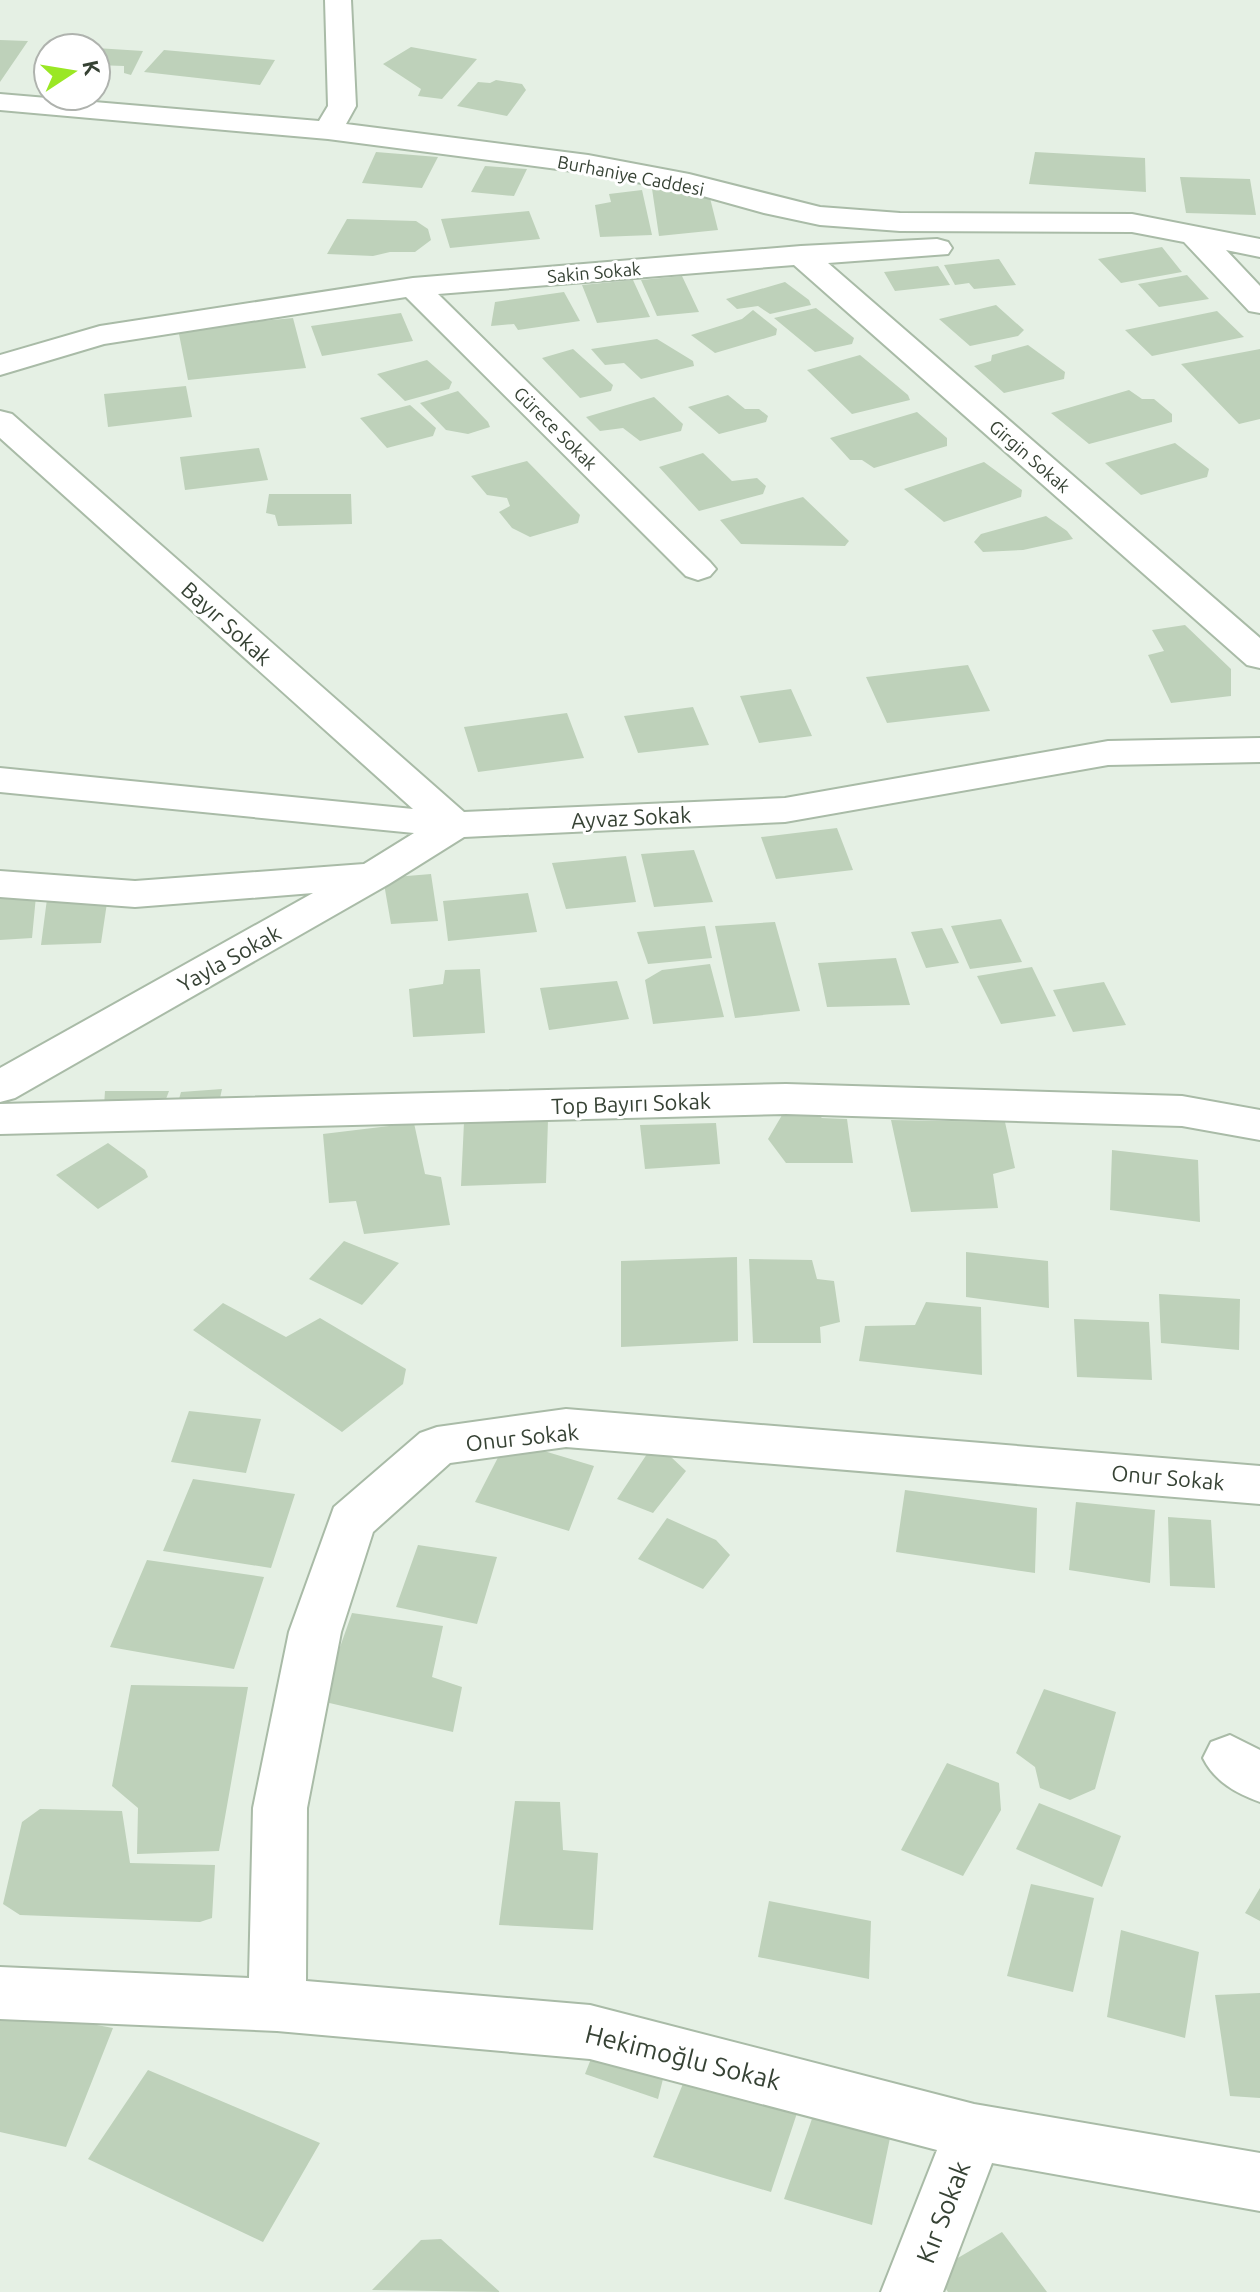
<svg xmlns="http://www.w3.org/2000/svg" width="1260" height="2292" viewBox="0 0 1260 2292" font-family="Ubuntu,sans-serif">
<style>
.building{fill:#bed1ba}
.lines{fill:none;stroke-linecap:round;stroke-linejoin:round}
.minor-casing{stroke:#a9bba7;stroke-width:4}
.minor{fill:#fff;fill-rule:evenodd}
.labels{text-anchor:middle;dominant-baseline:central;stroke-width:6;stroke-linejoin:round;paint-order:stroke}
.far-street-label{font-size:18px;fill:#364234;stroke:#fff}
.street-label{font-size:22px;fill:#364234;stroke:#fff}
.near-street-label{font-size:26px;fill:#364234;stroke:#fff}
</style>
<rect width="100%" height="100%" fill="#e5f0e4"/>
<path class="building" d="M0,40L28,41L0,82Z
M411,47L477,59L442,99L418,96L421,89L383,64Z
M96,48L143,51L131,75L124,73V66L96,65Z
M164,50L275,60L260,85L144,72Z
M496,80L522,84L526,90L507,116L457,106L478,82L490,83Z
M376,152L438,157L422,188L362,183Z
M1035,152L1145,158L1146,192L1029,184Z
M485,166L527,169L514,196L471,192Z
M1180,177L1250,179L1256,215L1186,213Z
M651,182L708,190L718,230L659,236Z
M642,190L652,235L600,237L595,205L611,202L609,194Z
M529,211L540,239L450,248L441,219Z
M347,219L416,221L428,229L431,240L415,252H390L373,256L327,254Z
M1162,247L1182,272L1121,283L1098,259Z
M999,259L1016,285L974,289L969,283L955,285L944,265Z
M938,266L950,285L895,291L884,272Z
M1187,275L1209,299L1159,307L1138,284Z
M682,276L699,312L657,316L641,280Z
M633,280L650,317L597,323L582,285Z
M785,282L809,300L811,305L770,314L758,306L737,309L726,299Z
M564,292L580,321L518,330L514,324L491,326L495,302Z
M996,305L1024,330L1018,336L970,346L939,319Z
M816,308L854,338L852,344L815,352L774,318Z
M753,310L777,329L776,335L715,353L691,335L742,319Z
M1217,311L1244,337L1152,356L1125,330Z
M401,313L413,341L322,356L311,326Z
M293,318L306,368L188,380L178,329Z
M657,339L693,361L694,366L641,379L624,363L605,365L591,349Z
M1028,345L1065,372L1064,379L1004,393L974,366L991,361L992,355Z
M573,349L613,385L611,391L580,398L542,358Z
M1260,349V419L1239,424L1181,364Z
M860,355L908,395L910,400L852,414L807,370Z
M427,360L452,382L449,389L405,401L377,374Z
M186,386L192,417L108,427L104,394Z
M1129,390L1142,399H1154L1172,414V422L1089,444L1051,413Z
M458,391L488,422L490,427L468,434L446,430L420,403Z
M728,395L745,409H759L768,416L766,422L719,434L688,407Z
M654,397L683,424L681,431L640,441L623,428L600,431L586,417Z
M410,405L436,428L433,436L387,448L360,418Z
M917,412L947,438V446L874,468L862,460H850L830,438Z
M1175,443L1209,469L1207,477L1141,495L1105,463Z
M259,448L268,480L185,490L180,457Z
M703,453L732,481L757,478L766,486L763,494L699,511L659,467Z
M527,461L580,515L578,523L530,537L512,528L499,512L510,506L507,498L487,495L471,476Z
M984,462L1022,490L1021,497L944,522L904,489Z
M269,494H351L352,524L278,526L275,515L266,513Z
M803,497L849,541L845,546L741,544L720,520Z
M1046,516L1067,531L1073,539L1023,550L983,552L974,542L981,534Z
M1185,625L1231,669V696L1171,703L1148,655L1164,651L1152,630Z
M968,665L990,711L887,723L866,677Z
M791,689L812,736L759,743L740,696Z
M693,707L709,745L638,753L624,716Z
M567,713L584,758L478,772L464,727Z
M837,828L853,870L776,879L761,837Z
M694,850L713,902L654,907L641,854Z
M626,856L636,902L566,909L552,863Z
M431,874L438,921L391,924L383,878Z
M528,893L537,932L448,941L443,901Z
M36,896L32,938L0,940V898Z
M108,896L101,943L41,945L47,899Z
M1001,919L1022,962L970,969L951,926Z
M775,922L800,1011L735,1018L715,926Z
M705,926L712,958L648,964L637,932Z
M942,928L959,963L926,968L911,932Z
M896,958L910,1005L827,1007L818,963Z
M710,964L724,1017L653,1024L645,980L662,970Z
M1032,967L1056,1016L1001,1024L977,976Z
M480,969L485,1033L413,1037L409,989L443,984L445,970Z
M617,981L629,1019L549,1030L540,988Z
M1104,982L1126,1025L1073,1032L1053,990Z
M222,1089L218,1107L177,1106L181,1092Z
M105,1091H169L163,1107L104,1106Z
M813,1109L822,1118L847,1119L853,1163H786L768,1139L785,1110Z
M548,1120L546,1183L461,1186L464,1122Z
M891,1120L1005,1122L1015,1168L993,1174L998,1208L911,1212Z
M414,1123L425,1174L441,1177L450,1225L364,1234L356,1201L329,1203L323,1134Z
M716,1123L720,1164L645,1169L640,1125Z
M108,1143L145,1170L148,1177L98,1209L56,1175Z
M1112,1150L1198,1160L1200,1222L1110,1210Z
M344,1241L399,1263L362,1305L309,1279Z
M966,1252L1048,1261L1049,1308L966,1297Z
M737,1257L738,1341L621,1347V1261Z
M749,1259L812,1260L817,1279L834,1281L840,1322L820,1327L821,1343H753Z
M1159,1294L1240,1299L1239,1350L1161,1343Z
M926,1302L981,1307L982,1375L859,1361L865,1326L915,1325Z
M223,1303L286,1337L320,1318L406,1369L403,1384L342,1432L193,1330Z
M1074,1319L1149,1322L1152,1380L1077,1377Z
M189,1411L261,1419L246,1473L171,1462Z
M507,1440L594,1466L569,1531L475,1502Z
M647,1454L671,1457L686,1471L653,1513L617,1499Z
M193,1479L295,1494L271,1568L163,1551Z
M905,1490L1037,1508L1035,1573L896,1552Z
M1076,1502L1155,1510L1150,1583L1069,1570Z
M1168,1517L1211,1520L1215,1588L1170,1586Z
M667,1518L716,1540L730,1555L703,1589L638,1559Z
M418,1545L497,1557L477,1624L396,1607Z
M147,1560L264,1577L234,1669L110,1647Z
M352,1613L443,1626L432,1677L462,1687L453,1732L321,1701Z
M131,1685L248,1687L219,1851L137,1854L138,1808L112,1786Z
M1044,1689L1116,1712L1095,1789L1070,1800L1040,1788L1035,1767L1016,1753Z
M947,1763L999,1783L1001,1810L963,1876L901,1850Z
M515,1801L560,1802L563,1850L598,1853L593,1930L499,1925Z
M1039,1803L1121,1836L1102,1887L1016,1849Z
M40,1809L122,1811L130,1863L215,1865L212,1918L200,1922L20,1915L3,1904L22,1822Z
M1031,1884L1094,1898L1073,1992L1007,1976Z
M1260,1888V1921L1245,1913Z
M769,1901L871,1921L869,1979L758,1957Z
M1121,1930L1199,1952L1185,2038L1107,2017Z
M1260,1993V2098L1230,2096L1215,1995Z
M0,2007L113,2028L66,2147L0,2132Z
M598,2041L667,2063L658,2099L585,2074Z
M689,2069L800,2104L771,2192L653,2157Z
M148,2070L320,2143L263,2242L88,2159Z
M814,2113L890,2138L872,2225L784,2199Z
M1002,2232L1047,2292H948L934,2272Z
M441,2239L500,2292L372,2290L421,2240Z"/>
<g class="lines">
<defs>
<path id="minor" d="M325,0H351L356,106L346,124L588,155L689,174L820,207L900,213L1132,214L1260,239V257L1226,250L1260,286V313L1249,311L1184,242L1132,232L900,231L820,225L764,213L685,191L588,173L328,139L0,110V94L319,121L328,106Z
M937,239L948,242L952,248L948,254L828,263L1260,638V668L1247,665L794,265L438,294L710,562L716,569L710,576L698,580L686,576L406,297L104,344L0,375V355L100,326L413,278L801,246Z
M0,411L12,414L464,812L785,798L1108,741L1260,738V762L1108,765L785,822L464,837L389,884L15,1098L0,1102V1068L313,893L135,907L0,897V871L135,881L364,864L414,833L0,792V768L413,809L0,438Z
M786,1084L1182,1096L1260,1110V1140L1182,1126L786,1114L0,1134V1104Z
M566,1409L1260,1466V1504L566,1447L450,1463L373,1532L341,1632L307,1808L306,1981L590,2005L974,2104L1260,2153V2211L992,2163L943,2292H881L937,2150L590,2059L277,2031L0,2019V1967L249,1978L253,1808L289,1632L334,1507L420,1433L437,1427Z
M1230,1735L1260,1750V1802C1236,1793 1215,1782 1203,1758L1211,1742Z"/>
</defs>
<use href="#minor" class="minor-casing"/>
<use href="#minor" class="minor"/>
</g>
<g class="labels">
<g class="far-street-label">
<text transform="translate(631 175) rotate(11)">Burhaniye Caddesi</text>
<text transform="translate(594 272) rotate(-5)">Sakin Sokak</text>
<text transform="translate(556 428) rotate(45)">Gürece Sokak</text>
<text transform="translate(1030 456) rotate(41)">Girgin Sokak</text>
</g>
<g class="street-label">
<text transform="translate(227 623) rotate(42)">Bayır Sokak</text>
<text transform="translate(631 817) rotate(-3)">Ayvaz Sokak</text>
<text transform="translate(229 958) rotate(-29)">Yayla Sokak</text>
<text transform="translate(631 1103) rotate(-2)">Top Bayırı Sokak</text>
<text transform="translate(522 1437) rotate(-6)">Onur Sokak</text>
<text transform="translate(1168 1477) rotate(5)">Onur Sokak</text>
</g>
<g class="near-street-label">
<text transform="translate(683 2057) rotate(14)">Hekimoğlu Sokak</text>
<text transform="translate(943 2212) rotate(-69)">Kır Sokak</text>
</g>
</g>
<g transform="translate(72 72) rotate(78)"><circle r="38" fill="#ffffff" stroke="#afb3ae" stroke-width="2"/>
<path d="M0-6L14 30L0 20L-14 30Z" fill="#9ae724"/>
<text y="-12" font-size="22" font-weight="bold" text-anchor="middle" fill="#364234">K</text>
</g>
</svg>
